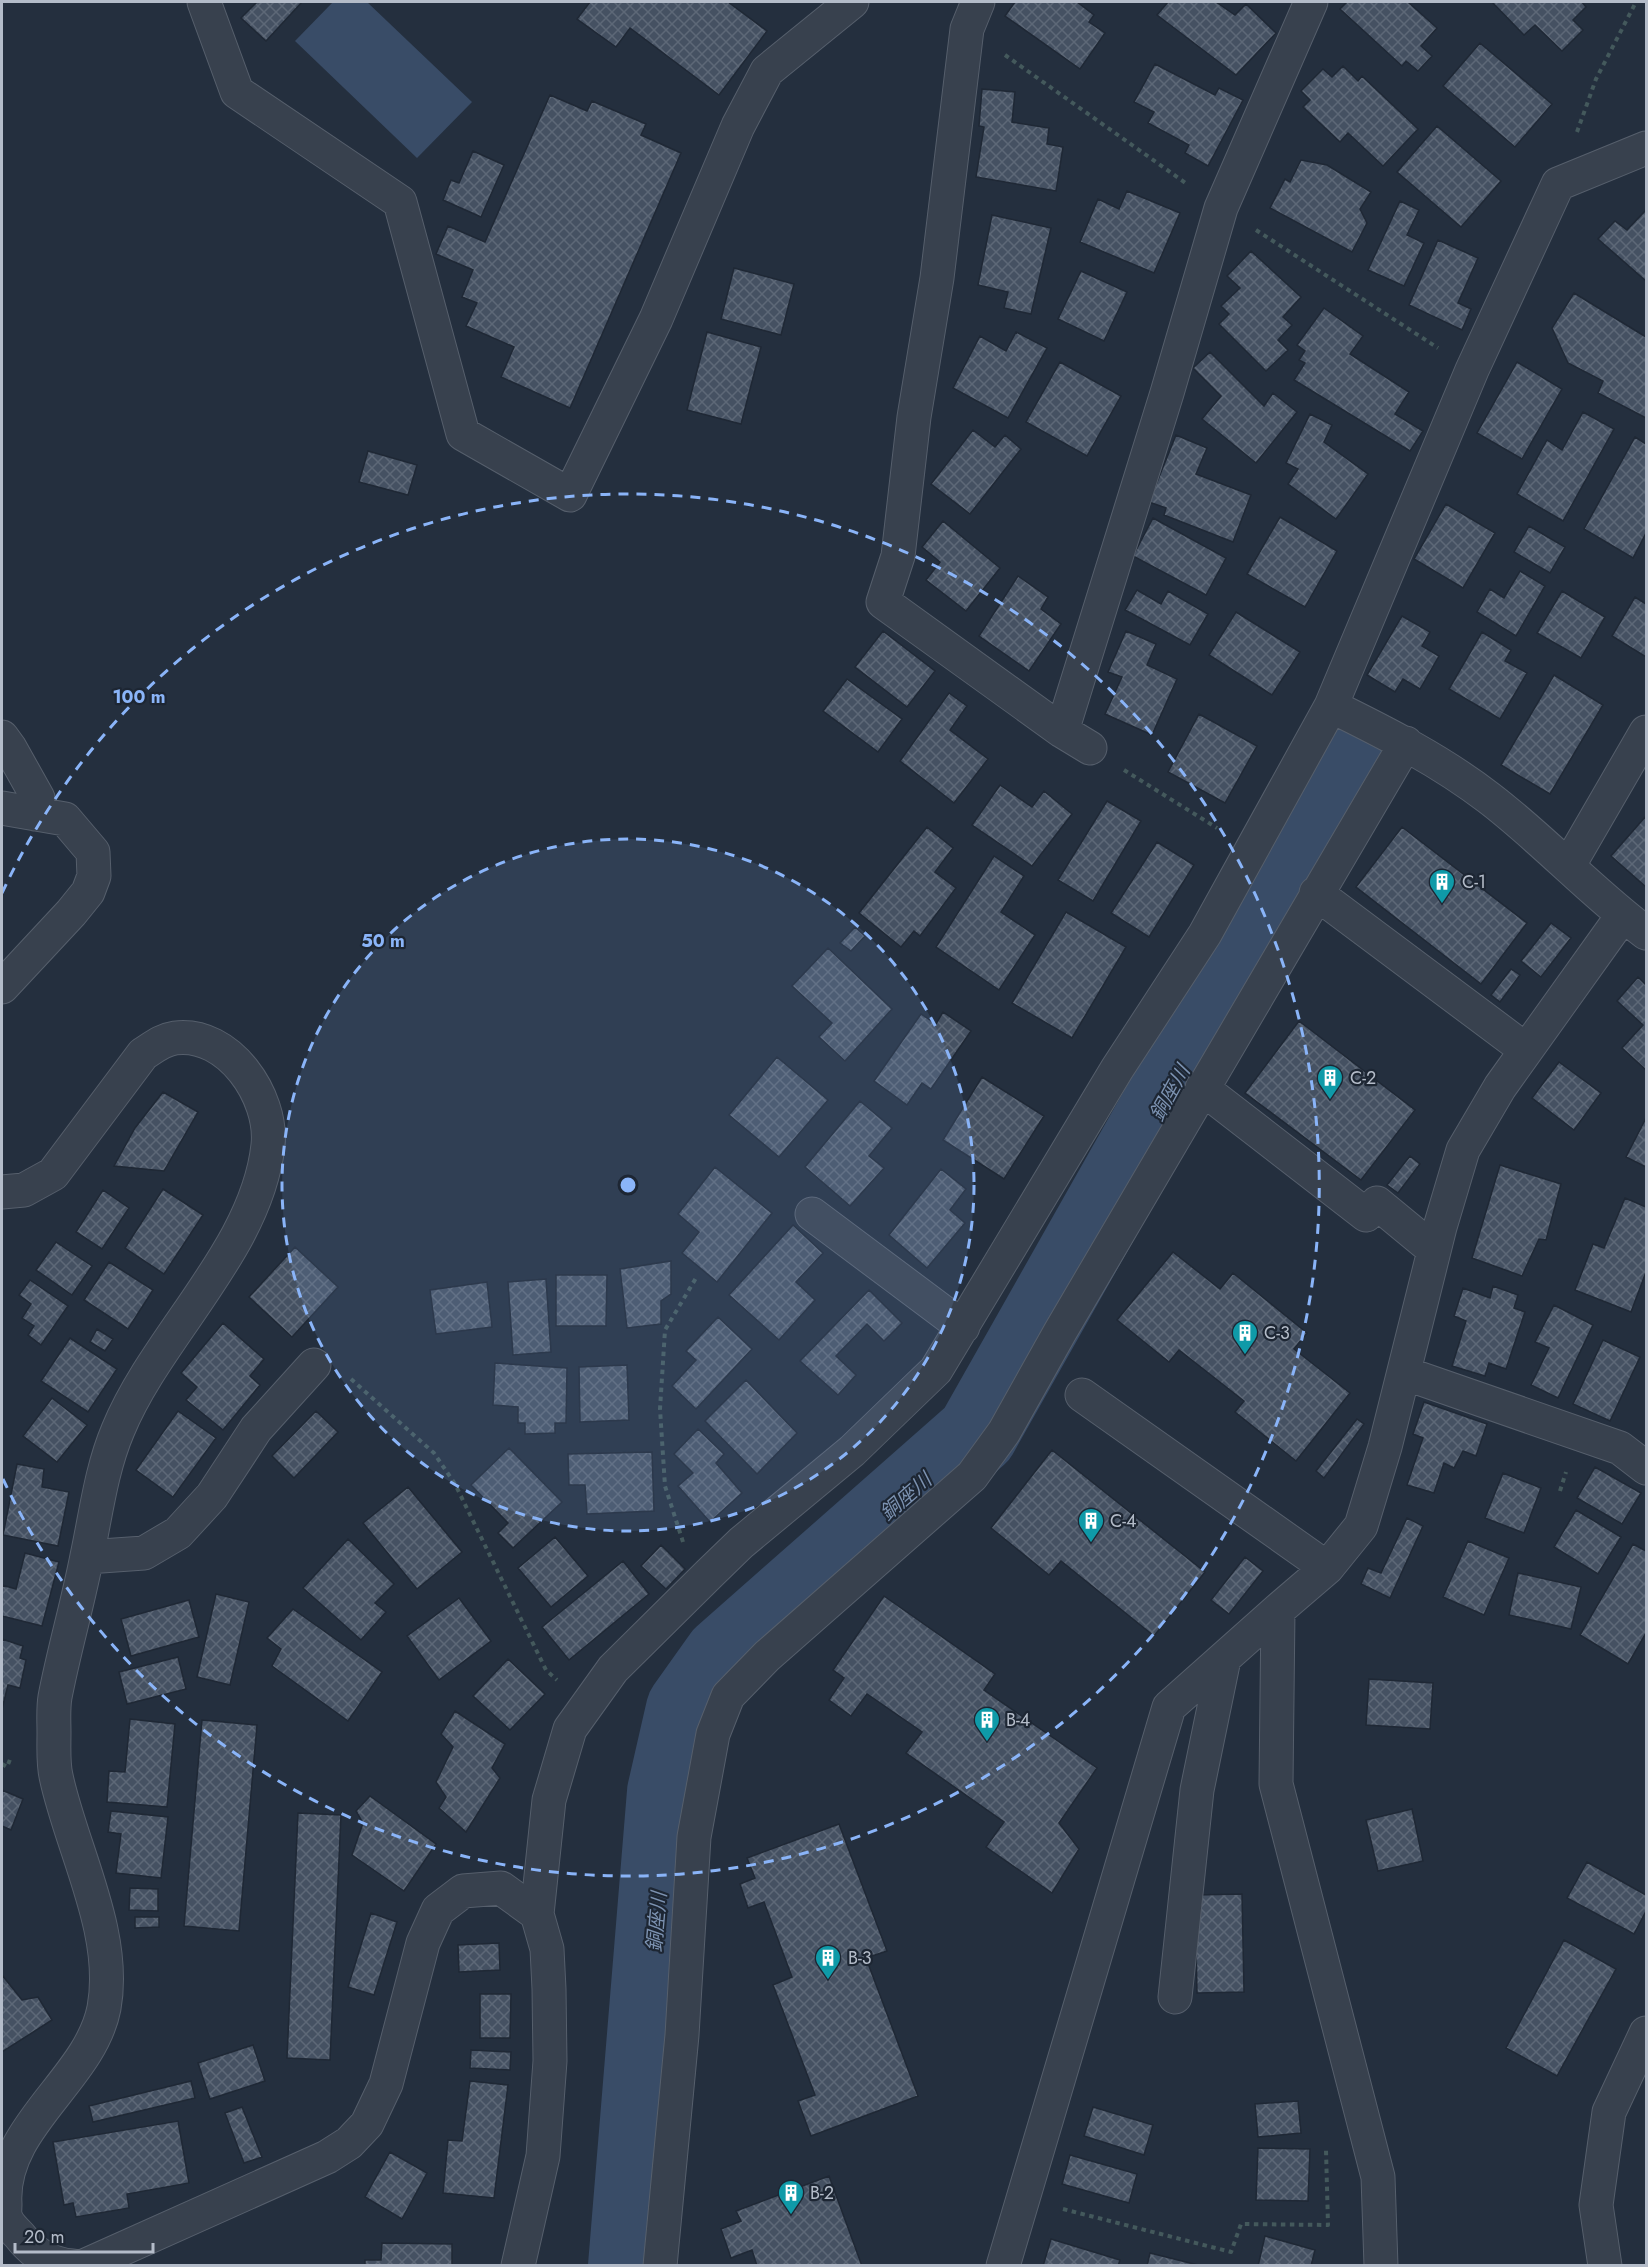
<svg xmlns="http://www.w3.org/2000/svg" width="1648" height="2267" viewBox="0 0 1648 2267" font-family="Jost,'Noto Sans JP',sans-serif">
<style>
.water{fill:#394c67}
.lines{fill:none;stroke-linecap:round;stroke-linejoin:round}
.river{stroke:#394c67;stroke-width:82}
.building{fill:url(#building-cross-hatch);stroke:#1f2835;stroke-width:1.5}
.minor-casing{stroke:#565f6c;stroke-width:35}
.path{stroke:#44595c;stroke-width:4;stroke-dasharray:4.5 4.5;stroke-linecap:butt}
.minor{stroke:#38414e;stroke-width:33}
.ring{fill:none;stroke:#8ab4f8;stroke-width:3;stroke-dasharray:10 8}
.labels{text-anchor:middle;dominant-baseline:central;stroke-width:4.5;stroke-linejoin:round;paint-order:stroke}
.poi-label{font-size:18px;fill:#b4bcc9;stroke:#1d2633;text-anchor:start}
.water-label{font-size:20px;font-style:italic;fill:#7c92b1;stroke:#1d2633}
.centre{fill:#8ab4f8;stroke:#1d2633;stroke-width:3}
.ring-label{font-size:18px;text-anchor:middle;font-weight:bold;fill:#8ab4f8;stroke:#1d2633;stroke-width:4.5;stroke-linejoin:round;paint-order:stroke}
</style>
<defs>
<pattern id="building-cross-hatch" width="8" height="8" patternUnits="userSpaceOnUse" patternTransform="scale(1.5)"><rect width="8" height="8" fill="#455162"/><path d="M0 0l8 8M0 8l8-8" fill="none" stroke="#5d6877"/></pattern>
</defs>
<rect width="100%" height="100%" fill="#242f3e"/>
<path class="water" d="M333,2H367L472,102L417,158L295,41Z"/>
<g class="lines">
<path class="river" d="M629,2266L668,1792L687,1709L724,1657L977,1434L1357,762"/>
</g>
<path class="building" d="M257,2H302L266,41L241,18Z
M590,2H728L767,31L719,95L630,28L616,47L577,19Z
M1015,2H1077L1094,15L1089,22L1105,33L1080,69L1005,16Z
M1168,2H1216L1235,15L1246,4L1276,33L1236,75L1157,15Z
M1347,2H1408L1437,28L1421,46L1432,56L1418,71L1406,61L1402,66L1340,9Z
M1492,2H1582L1586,7L1573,20L1583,30L1562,51L1535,25L1524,35Z
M1480,43L1552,104L1515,147L1443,86Z
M1155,64L1215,95L1219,88L1243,100L1208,166L1185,153L1189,145L1148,123L1154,112L1134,102Z
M1343,66L1358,81L1362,76L1418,129L1383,166L1348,133L1340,142L1303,107L1310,100L1301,91L1323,69L1332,77Z
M982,89L1015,92L1012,122L1049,128L1047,144L1063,147L1056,191L976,177L984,127L979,126Z
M550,95L587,111L592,101L646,124L641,135L681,153L570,408L501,377L514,347L466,326L477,303L462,297L473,270L436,254L448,226L485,242Z
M1437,126L1501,181L1461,227L1397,172Z
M473,151L504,165L481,217L443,200L451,180L459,183Z
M1301,160L1327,165L1371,192L1360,209L1367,223L1352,252L1270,208L1285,179L1290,182Z
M1127,191L1180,213L1154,273L1080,242L1098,199L1119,209Z
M1400,201L1419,210L1407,235L1424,243L1404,286L1368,270Z
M1646,210V281L1598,239L1615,221L1627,230Z
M992,215L1051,228L1031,314L1004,308L1008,292L978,285Z
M1438,240L1478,258L1458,303L1471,309L1462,330L1409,305Z
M1251,251L1301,297L1283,317L1292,325L1278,340L1288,350L1266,371L1219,324L1229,314L1221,306L1240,288L1227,276Z
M734,268L794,284L781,335L721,319Z
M1081,271L1127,292L1104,341L1058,319Z
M1574,293L1646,337V418L1598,393L1603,381L1568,363L1552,328Z
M1324,308L1363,336L1350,354L1409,392L1395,414L1423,431L1410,451L1294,380L1305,363L1299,360L1305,351L1297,345Z
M707,332L761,347L741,424L687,410Z
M1016,332L1047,348L1008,418L953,388L980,336L1006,351Z
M1210,352L1264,406L1273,393L1297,412L1256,463L1202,419L1221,396L1193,368Z
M1060,362L1121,396L1087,456L1026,422Z
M1517,362L1562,389L1522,459L1477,433Z
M1583,412L1614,429L1563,521L1517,494L1547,440L1562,450Z
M1310,414L1332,425L1324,442L1368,474L1336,519L1288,484L1298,469L1286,463Z
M973,430L995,447L1005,435L1021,449L970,514L931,484Z
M1176,435L1207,448L1196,474L1251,495L1233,542L1164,515L1166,508L1149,502Z
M1635,437L1646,444V533L1633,558L1584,529Z
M368,451L417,465L408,495L359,482Z
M1446,504L1495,533L1463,588L1414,559Z
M1280,517L1337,551L1305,607L1247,574Z
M1153,518L1226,558L1206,595L1133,556Z
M943,521L1000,568L966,611L926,580L940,562L922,547Z
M1529,526L1565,547L1550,573L1514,552Z
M1520,571L1545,586L1516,636L1477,612L1490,589L1504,598Z
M1018,576L1048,597L1041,609L1061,624L1029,671L979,636Z
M1137,590L1161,604L1168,591L1208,614L1190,645L1125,610Z
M1562,591L1605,617L1581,658L1537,633Z
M1635,597L1646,604V657L1612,636Z
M1236,612L1300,652L1272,695L1209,655Z
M1402,616L1430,632L1422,646L1439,656L1420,689L1403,679L1395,692L1367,675Z
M883,631L935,671L907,707L855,667Z
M1126,631L1156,644L1147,665L1177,679L1152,735L1105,714L1122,677L1108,672Z
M1482,632L1511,650L1505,661L1527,673L1500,719L1449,689Z
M1554,675L1603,705L1550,794L1501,765Z
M847,679L902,719L878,752L823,711Z
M949,693L967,706L950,730L988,759L954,803L900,761Z
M1199,714L1257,746L1225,803L1168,772Z
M1000,785L1032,807L1044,791L1072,814L1032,866L972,825Z
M1107,801L1141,821L1093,901L1058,880Z
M1646,816V887L1611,856Z
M927,827L953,848L935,872L956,888L920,936L914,931L901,947L859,913Z
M1402,827L1527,923L1481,984L1356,887Z
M1157,842L1194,865L1149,937L1111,913Z
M994,856L1024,876L1001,912L1035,935L999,990L936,947Z
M1066,912L1126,947L1072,1038L1012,1003Z
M1551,923L1571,938L1541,977L1521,961Z
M855,927L865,936L851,951L840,943Z
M828,948L892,1009L845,1061L819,1037L832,1023L792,986Z
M1511,969L1520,975L1500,1002L1491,995Z
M1638,977L1646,985V1070L1622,1048L1643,1025L1617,1001Z
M943,1012L971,1031L931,1089L922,1083L907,1105L874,1081L921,1014L936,1024Z
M1299,1021L1415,1110L1361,1180L1245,1093Z
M777,1057L828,1100L779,1157L729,1115Z
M1559,1062L1601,1093L1574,1130L1532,1098Z
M982,1077L1044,1116L1004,1179L943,1140Z
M163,1092L198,1112L164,1171L114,1166L135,1128Z
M860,1101L892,1128L869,1156L884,1168L850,1206L805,1167Z
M1646,1118V1167L1626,1157Z
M1410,1156L1420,1164L1398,1193L1387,1185Z
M1500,1165L1561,1184L1546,1240L1539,1239L1522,1276L1472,1258Z
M715,1167L772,1213L717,1282L682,1253L699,1232L678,1214Z
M941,1169L966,1189L950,1210L965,1223L927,1268L889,1235Z
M163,1189L203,1215L164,1274L125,1248Z
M103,1190L129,1208L102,1249L76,1232Z
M1625,1198L1646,1207V1272L1631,1312L1575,1290L1593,1244L1604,1248Z
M793,1225L823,1253L796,1282L815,1300L779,1340L729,1295Z
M56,1242L92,1266L72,1295L36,1270Z
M295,1247L338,1287L292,1337L249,1297Z
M1173,1252L1220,1289L1233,1273L1307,1333L1294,1349L1350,1393L1296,1461L1235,1412L1244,1401L1179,1350L1169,1362L1117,1320Z
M671,1261V1294L661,1301V1324L627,1328L620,1269Z
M109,1262L153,1290L128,1329L84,1300Z
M556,1275H607L606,1326H556Z
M546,1279L551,1352L513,1355L508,1282Z
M30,1280L68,1306L41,1345L28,1335L34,1326L22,1318L31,1304L19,1295Z
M487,1282L492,1327L436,1334L430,1290Z
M1493,1286L1518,1295L1514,1308L1525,1312L1506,1369L1489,1363L1485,1376L1452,1366L1466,1321L1454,1316L1463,1288L1490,1298Z
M869,1290L902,1323L884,1341L867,1324L836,1356L856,1375L838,1395L800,1361Z
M1554,1305L1593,1325L1558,1398L1531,1385L1549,1348L1535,1342Z
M718,1317L752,1349L696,1409L672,1386L696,1360L686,1351Z
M223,1323L264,1359L250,1376L260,1385L223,1430L186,1400L197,1387L181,1373Z
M97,1329L113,1339L105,1351L90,1342Z
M70,1338L117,1369L88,1412L41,1381Z
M1603,1340L1640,1357L1610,1421L1573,1404Z
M495,1363L567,1368L566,1423H555V1433L525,1434V1423H518V1407L493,1405Z
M627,1365L629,1420L580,1422L579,1367Z
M746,1380L797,1433L757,1474L705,1421Z
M52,1398L87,1425L57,1462L23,1436Z
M1424,1402L1487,1424L1476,1456L1463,1451L1454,1468L1444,1463L1434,1493L1407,1485L1423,1438L1413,1434Z
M178,1411L216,1438L173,1497L136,1470Z
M316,1411L338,1432L294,1478L272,1456Z
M1357,1419L1364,1424L1324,1478L1316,1471Z
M698,1429L724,1454L716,1463L742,1493L710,1522L678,1486L693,1473L674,1454Z
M509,1448L562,1502L513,1548L498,1533L508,1523L471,1485Z
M1052,1450L1205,1572L1154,1636L1061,1561L1049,1575L991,1528Z
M652,1452L654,1511L587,1514L585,1485H569L568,1454Z
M17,1464L44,1469L42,1487L69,1492L58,1546L3,1535Z
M1595,1467L1641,1493L1622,1524L1577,1498Z
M1503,1473L1541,1488L1524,1533L1485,1518Z
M408,1487L462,1552L417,1589L363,1523Z
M1576,1510L1621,1537L1598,1574L1554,1547Z
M1407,1518L1423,1526L1390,1598L1361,1584L1368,1568L1381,1573Z
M555,1537L588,1576L551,1607L518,1568Z
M348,1539L394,1584L375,1603L386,1612L361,1640L303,1588Z
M1468,1541L1509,1558L1484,1615L1443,1597Z
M1633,1544L1646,1551V1633L1628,1664L1580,1635Z
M661,1545L685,1569L666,1589L641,1566Z
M25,1553L59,1562L42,1626L2,1616V1585L16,1589Z
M1245,1557L1263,1571L1229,1614L1211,1600Z
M623,1561L649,1594L569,1660L542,1627Z
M1518,1573L1581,1587L1571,1629L1509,1615Z
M216,1594L249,1602L230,1685L197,1677Z
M884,1596L995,1674L984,1690L1097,1768L1059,1823L1079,1849L1052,1893L986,1847L1004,1822L906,1753L922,1732L867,1694L851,1716L829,1700L844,1678L833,1670Z
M459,1598L491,1641L439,1680L407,1636Z
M189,1600L199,1637L131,1656L121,1619Z
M293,1609L382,1672L348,1721L272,1666L281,1649L267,1638Z
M2,1639L23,1646L20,1658L26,1660L20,1688L8,1685L2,1709Z
M178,1657L186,1689L127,1704L119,1672Z
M508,1659L545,1694L510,1730L473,1696Z
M1369,1679L1433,1683L1430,1729L1366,1725Z
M455,1711L505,1744L492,1768L500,1778L466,1832L439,1808L446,1797L436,1782L453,1747L441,1734Z
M130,1719L175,1724L167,1807L107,1802L109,1771L125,1772Z
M202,1720L257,1725L239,1931L184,1926Z
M2,1790L23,1799L11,1830L2,1826Z
M370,1796L436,1844L404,1891L352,1855L363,1823L356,1811Z
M1412,1809L1423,1861L1378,1871L1366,1820Z
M111,1811L168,1817L161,1878L116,1873L121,1834L108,1832Z
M298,1813L341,1815L330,2060L287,2058Z
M839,1824L887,1951L866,1958L918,2096L811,2136L798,2101L815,2095L773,1985L792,1977L764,1902L748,1908L740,1884L755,1878L747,1858Z
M1587,1862L1646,1895V1911L1634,1934L1567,1898Z
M130,1888L158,1889V1911L129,1910Z
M1242,1894L1244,1992L1197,1993L1195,1895Z
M371,1913L397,1922L374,1995L348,1987Z
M135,1917H159V1927L135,1928Z
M1564,1940L1616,1969L1557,2076L1506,2048Z
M499,1943L500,1970L459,1972L458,1945Z
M2,1975L22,2000L38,1997L52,2020L2,2052Z
M480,1994H511L510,2038H480Z
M253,2045L265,2081L210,2099L198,2063Z
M471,2050L511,2052L510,2070L470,2068Z
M191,2081L195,2098L93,2122L89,2106Z
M470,2081L508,2085L494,2198L443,2193L448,2140L462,2141Z
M1298,2101L1301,2133L1258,2137L1255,2104Z
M242,2107L262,2157L244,2163L225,2113Z
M1093,2107L1153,2125L1144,2155L1084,2136Z
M178,2121L189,2183L127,2194L129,2208L76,2217L73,2203L64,2205L53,2142Z
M1258,2148L1310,2149L1308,2201L1256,2200Z
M390,2152L427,2173L402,2219L365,2197Z
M1070,2155L1137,2174L1129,2203L1062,2184Z
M829,2176L862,2266H757L752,2250L731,2258L721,2229L741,2221L736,2211Z
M1265,2236L1315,2250L1311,2266H1258Z
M1051,2239L1120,2260L1118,2266H1043Z
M382,2243L452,2244V2266H365V2260H381Z
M1150,2253L1202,2266H1147Z"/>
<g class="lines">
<defs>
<path id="minor" d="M204,2L237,92L400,202L463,434L570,495L656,319L738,126L767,71L852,2
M978,2L967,29L937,278L914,417L898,556L883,602L1062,731L1090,748
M1331,706C1386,733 1441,761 1489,798C1544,840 1591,892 1646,933
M1062,731L1167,393L1221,208L1311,2
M2,737L10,748L38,798L35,814
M2,808L65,819L93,852L94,876L88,892L71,913L2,987
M1569,865L1646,732
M1316,893L1526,1050
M1202,1088L1366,1215L1377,1203L1434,1250
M2,1192L24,1190L53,1174L143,1054C154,1047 162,1040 175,1038C229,1031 273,1097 268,1145C257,1249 157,1335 118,1430C101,1470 96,1514 87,1556C78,1603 64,1650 55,1697C53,1709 54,1721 54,1733C54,1747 53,1763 56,1776C71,1848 118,1932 104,2008C90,2080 0,2126 5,2204C5,2209 4,2214 6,2218C8,2224 15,2231 19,2235C33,2253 50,2265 73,2266
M812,1214L963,1327
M1404,1373L1620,1448L1646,1468
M1082,1395L1327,1568
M87,1557L144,1553L178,1533L212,1496L256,1429L314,1365
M537,1914L549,1800L570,1729L613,1669L709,1574L741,1543L852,1451L936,1370L1117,1069L1205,934L1331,706L1472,370L1558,184L1646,148
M1175,1997L1197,1790L1224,1659
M84,2266L327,2157L349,2143L367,2124L386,2084L423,1943L438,1910L463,1891L501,1888L537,1914L547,1949L549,1989L550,2061L543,2156L518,2266
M660,2266L682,2035L694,1837L713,1734L728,1696L767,1656L972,1476L1004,1432L1060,1332L1406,743
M1003,2266L1169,1707L1278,1610
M1381,2266L1378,2177L1276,1784L1278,1610L1327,1568L1361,1526L1385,1447L1440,1227L1463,1150L1500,1087L1623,915
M1605,2266L1596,2205L1609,2112L1646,2033"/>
</defs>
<use href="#minor" class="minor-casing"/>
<path class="path" d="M1005,55L1187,184
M1577,132L1596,79L1636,2
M1256,230L1438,348
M1124,770L1217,828
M351,1379L434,1453L455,1484L546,1670L557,1680
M1560,1491L1566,1472
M683,1542L665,1486L660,1409L665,1330L696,1278
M2,1764L7,1767L11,1757
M1063,2209L1231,2252L1241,2224L1328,2225L1326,2150"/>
<use href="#minor" class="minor"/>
</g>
<circle cx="628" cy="1185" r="346" fill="#8ab4f8" fill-opacity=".12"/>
<g class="ring">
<circle cx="628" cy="1185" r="346"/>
<path d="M2 893A691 691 0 1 1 2 1477"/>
</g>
<defs>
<symbol id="building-pin" viewBox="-11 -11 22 30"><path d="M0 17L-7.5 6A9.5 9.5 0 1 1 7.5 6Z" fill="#0f9aa8" stroke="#1d2633"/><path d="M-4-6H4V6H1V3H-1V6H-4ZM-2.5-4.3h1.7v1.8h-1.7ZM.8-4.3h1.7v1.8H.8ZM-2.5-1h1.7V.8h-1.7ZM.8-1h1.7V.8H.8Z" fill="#fff"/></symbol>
</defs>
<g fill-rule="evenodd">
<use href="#building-pin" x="1427" y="867" width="30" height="40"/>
<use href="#building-pin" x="1315" y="1063" width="30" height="40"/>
<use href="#building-pin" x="1230" y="1318" width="30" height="40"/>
<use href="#building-pin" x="1076" y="1506" width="30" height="40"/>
<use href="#building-pin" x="972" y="1705" width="30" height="40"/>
<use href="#building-pin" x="813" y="1943" width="30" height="40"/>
<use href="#building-pin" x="776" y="2178" width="30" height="40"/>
</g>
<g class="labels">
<g class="poi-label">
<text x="1462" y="882">C-1</text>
<text x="1350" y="1078">C-2</text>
<text x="1264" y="1333">C-3</text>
<text x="1110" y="1521">C-4</text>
<text x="1006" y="1720">B-4</text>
<text x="848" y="1958">B-3</text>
<text x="810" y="2193">B-2</text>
</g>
<g class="water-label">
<text transform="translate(1170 1093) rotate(-61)">銅座川</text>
<text transform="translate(906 1497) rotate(-41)">銅座川</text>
<text transform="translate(657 1922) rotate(-85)">銅座川</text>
</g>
</g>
<circle cx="628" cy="1185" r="9" class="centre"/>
<g class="ring-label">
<text x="139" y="703">100 m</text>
<text x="383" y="947">50 m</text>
</g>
<rect width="1648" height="2267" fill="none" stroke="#b4bcc9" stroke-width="6"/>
<path d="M15 2243v9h138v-9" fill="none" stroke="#b4bcc9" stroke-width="3"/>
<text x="24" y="2243" font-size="18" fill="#b4bcc9" stroke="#1d2633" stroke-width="4.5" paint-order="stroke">20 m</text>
</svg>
